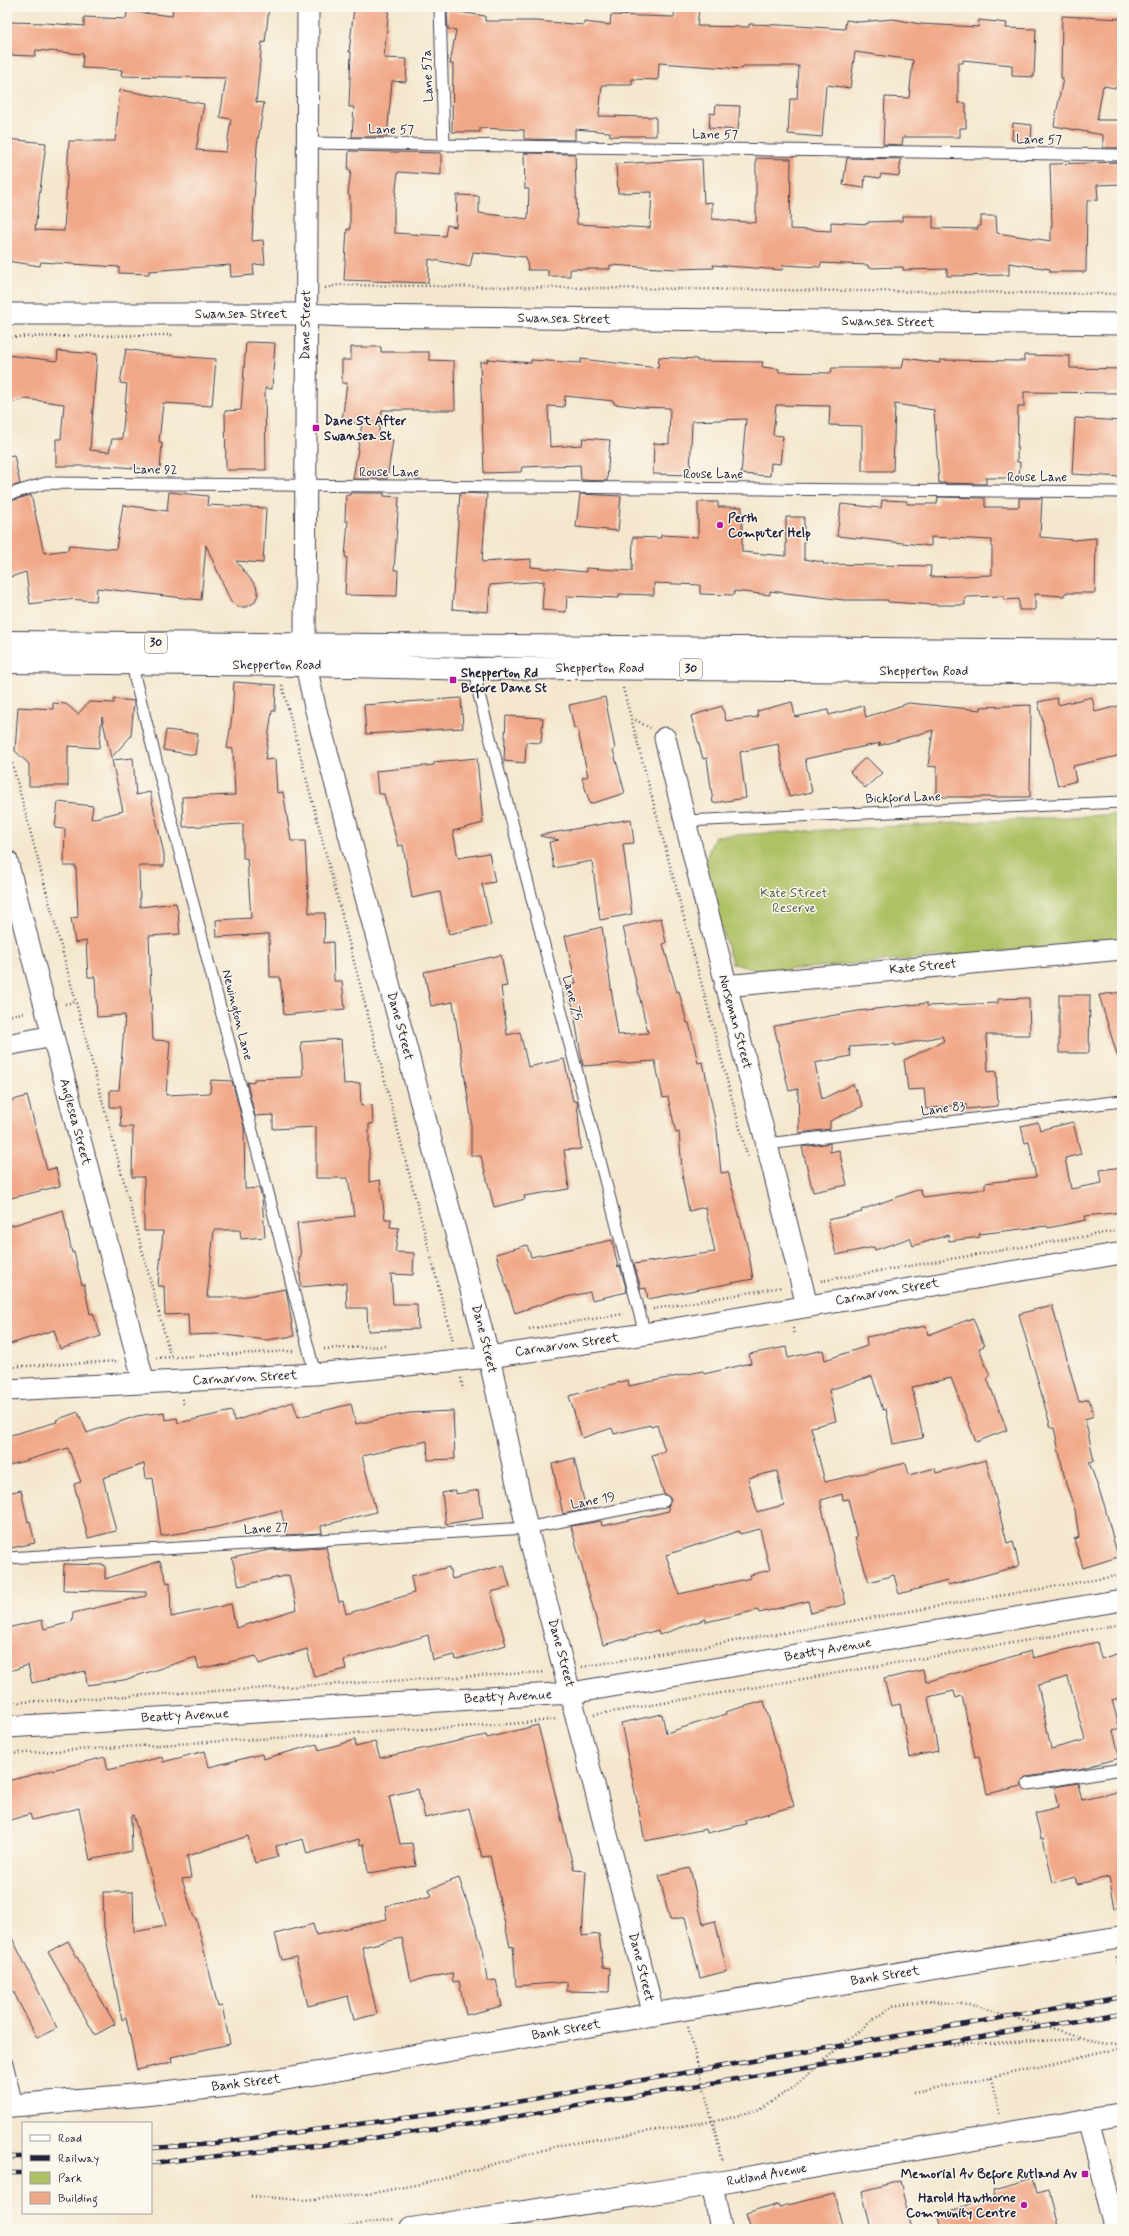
<svg xmlns="http://www.w3.org/2000/svg" width="1129" height="2236" viewBox="0 0 1129 2236" font-family="Mynerve,sans-serif">
<style>
.green{fill:#aec165;stroke:#687250}
.building{fill:#f1a888;fill-rule:evenodd}
.lines{fill:none;stroke-linecap:round;stroke-linejoin:round}
.lane-casing{stroke:#424051;stroke-width:13}
.street-casing{stroke:#424051;stroke-width:23}
.secondary-casing{stroke:#424051;stroke-width:24}
.highway-casing{stroke:#424051;stroke-width:24}
.path{stroke:#424051;stroke-width:2.5;stroke-dasharray:1 3;stroke-linecap:butt}
.lane{stroke:#fff;stroke-width:11}
.street{stroke:#fff;stroke-width:21}
.secondary{stroke:#fff;stroke-width:22}
.highway{stroke:#fff;stroke-width:22}
.rail-casing{stroke:#22223b;stroke-width:4.5}
.rail{stroke:#fbf7ec;stroke-width:3;stroke-dasharray:9;stroke-linecap:butt}
.poi-dot{fill:#b5179e;stroke:#fbf7ec;stroke-width:1.5}
.labels{text-anchor:middle;dominant-baseline:central;stroke-width:3;stroke-linejoin:round;paint-order:stroke}
.shield{fill:#fbf7ec;stroke:#636270;stroke-width:1}
.shield-label{font-size:12px;font-weight:bold;fill:#22223b}
.street-label{font-size:13px;fill:#22223b;stroke:#fbf7ec}
.poi-label{font-size:13px;font-weight:bold;fill:#22223b;stroke:#fbf7ec;text-anchor:start}
.park-label{font-size:13px;fill:#535a4a;stroke:#fbf7ec}
</style>
<rect width="100%" height="100%" fill="#fbf7ec"/>
<filter id="ink" filterUnits="userSpaceOnUse"><feTurbulence type="fractalNoise" baseFrequency=".025" numOctaves="2"/><feDisplacementMap in="SourceGraphic" scale="8" xChannelSelector="R" yChannelSelector="G"/><feConvolveMatrix kernelMatrix="1 2 1 2 8 2 1 2 1" color-interpolation-filters="sRGB"/></filter>
<filter id="wash" filterUnits="userSpaceOnUse"><feTurbulence type="fractalNoise" baseFrequency=".012" numOctaves="4" result="noise"/><feDisplacementMap in="SourceGraphic" scale="16" xChannelSelector="R" yChannelSelector="G"/><feGaussianBlur stdDeviation="0.9" result="paint"/><feColorMatrix in="noise" values="0 0 0 0 0 0 0 0 0 0 0 0 0 0 0 0 0 1.4 0 .05"/><feComposite in="paint" operator="in"/></filter>
<g filter="url(#wash)">
<rect width="100%" height="100%" fill="#f4e7ce"/>
<path class="green" d="M1122,814V941L761,972L732,963L703,866L715,836Z"/>
<g id="blocks">
<path class="building" d="M173,7L225,9V7H269L265,43L262,42L256,102L264,103L257,146L252,241L263,240L265,264L253,265L254,275L231,277L230,265L149,271V274L119,273V267L41,262L40,266L7,261V139L46,143L35,230L64,231L69,141H115L120,90L204,104L196,150L226,152L231,119L220,117L226,78L121,76L122,70L82,68L83,54L36,50L35,56L7,55L8,22L46,23L84,26V17L126,19L127,11L172,16Z
M354,7H389L384,58L407,59L406,82L392,81L387,137H352L354,107H349L351,52H349Z
M675,7L699,9L697,26L749,27V24L781,25L845,29L846,20L859,22L893,19L920,24L978,27L979,20L1007,23L1006,28L1036,29L1034,77L1012,76V65L963,60V63H958V103H966V128H960V137H903L902,145L883,144L885,97L909,98L913,60L855,52L850,88L826,85L822,137L788,134L790,99H797L799,66H743L742,69L659,63L658,80L632,79V85H602L599,116L656,117V136H610V132L575,129V140L524,139V130L480,128V132H452L453,64H450L456,30L448,29L447,10L485,16V21H536L584,25V22L610,25L611,15L674,17Z
M1062,16L1122,19V89L1103,86L1097,120H1122V148H1103V135L1054,126L1063,78H1061Z
M716,105L740,106L738,130L709,128L710,113L715,114Z
M1013,123L1032,125L1031,142L1012,140Z
M349,151L441,153V175L398,172L394,206V233L445,236L447,225L456,227L457,195L479,196V213L528,219L529,189H525L524,153L575,154L577,224L650,228L652,192L618,193L616,164L702,159L704,203L712,202V219L756,223V158L791,159L790,229L831,231V222L868,224V222L902,221V216H933V228L978,229V226H981V216H996L997,233L1051,241V226H1052L1050,164L1122,162V184L1097,185L1098,200L1087,201L1086,272H1050V269L1009,263V275L947,276V269L903,270V267L868,268V265L821,263L820,267L783,265L782,270L713,265L714,268L675,269L610,265V269H570V276H548V270H528L526,257L473,252L470,267L429,259L428,283L344,280L347,229L350,230V196L348,195L351,170H348Z
M847,158L901,159L899,176L881,174L880,178L865,176L864,188L843,185Z
M246,342L275,343L272,389L265,388L266,470H226L225,411L241,410Z
M351,347H381V352H429V360L454,361L455,410H382L378,437L393,440L387,479H353L362,424L342,421L347,383H342V360H351Z
M126,349L163,355L216,359L212,406L163,403L159,442H162L160,470L108,466H56V439H61L64,404L26,399L7,404V355L57,361L58,351L97,354L90,450L109,452L112,439H122L127,384L120,383Z
M1024,355L1070,356V368L1122,369V393L1024,392V407H1018L1017,462H1020L1019,478H986V484L939,483L934,410L895,404L893,471H862V426L829,425L830,406L776,405L773,435L783,436L780,464L771,463L770,476L741,474L746,419L692,421L690,475L653,474L654,443L669,444L670,408L640,407L614,404V401L565,396L564,407L548,406L550,447L582,445L583,438L610,440L607,481L581,480L580,465L522,467L521,472L484,473L480,362H487L488,359L531,363V360L581,363V359L658,368L659,357L697,359V361L763,362L762,367L779,369V372L831,373L832,368H902L904,358L940,363V360L1024,361Z
M1075,418L1122,421V477L1072,474Z
M14,455L20,484L7,488V456Z
M169,492L208,496L207,505L266,508L263,563L236,561L256,586L258,595L254,603L246,607H238L231,602L206,545L201,600L97,588L96,601L66,599L30,604L26,572L7,578V502L31,495L44,553L68,550L69,545L116,549L123,505L167,511Z
M350,493H384V496L399,497L394,570H398L397,596L345,595L347,557H345L348,521H345L346,495H350Z
M460,493L487,494L482,562L531,559V567L586,572V568L632,571L633,537L661,538V535L698,537V502H718V507H742V552L786,556V517H804V559L823,562V564L931,566L930,577L992,575V540L931,537V546L837,536L841,504L881,508L882,500L907,501V504H937L938,497L985,498V507H1019V498H1042L1040,537L1074,540L1096,538L1095,593H1065L1064,596L1035,594V610H1019V599L1004,600V596L965,597V605H937L888,602V600H844L770,591V595L734,591V595L700,594V585L654,583V595L619,594V598L567,596L566,612L542,610L544,581L490,585L488,612L452,609Z
M580,494L621,496L618,531L576,527Z
M234,682L276,685L275,711H272L265,760L275,759L277,793L283,792L291,841H305L309,913H325L324,943L333,942L334,981H342L345,1009L284,1015L280,977H270L269,934L217,937L216,920L251,918L247,858H243V824L183,827L182,797L235,795L233,749L227,748L232,717Z
M605,697L615,749L613,750L625,793L590,804L582,778L588,776L577,727L574,728L569,705Z
M1092,697L1095,712L1122,705V755L1073,766L1076,781L1058,786L1038,702L1057,698L1058,705Z
M461,698L463,728L366,734L364,705Z
M114,699L134,701L131,736L111,758L102,717L99,748L68,746V786H29V764L15,751L18,707L53,709V703L66,704L78,714L89,702L114,703Z
M792,702L795,717L828,710L829,715L863,706L866,717L909,703L981,710V707L1031,705L1030,797H937V767L928,766L933,730L878,746L881,743L805,759L812,792L789,797L778,744L740,752L746,798L713,803L707,758L703,759L691,716L722,706L726,721L758,717L757,711Z
M506,716L543,718L541,743L526,742L525,763L504,761Z
M166,730L198,734L195,755L163,750Z
M866,757L882,773L865,788L850,772Z
M133,758L136,795L150,792L164,854V866H139L140,907L176,903L178,912L180,934L149,936L153,1040L170,1041L166,1095L210,1093L211,1080L232,1081L244,1126L245,1189L259,1188L262,1198L265,1237L241,1239L240,1230H214L207,1297H241L286,1289L294,1336L266,1340L216,1334L189,1335L188,1314L165,1315L164,1286H158L163,1231H144V1177H132L133,1127H121L120,1107H110V1090H119L125,1015L97,1017L95,977H88L86,941L75,943L71,918L78,917L76,866H64L65,829L55,828L58,802L93,806L91,819L123,811L112,760Z
M477,758L483,823L453,831L458,858L489,853L495,882L482,884L491,925L449,934L440,892L412,898L403,845L398,846L384,794H378L376,771L434,765V762Z
M631,819L634,843L623,844L632,914L600,920L592,861L554,868L549,842L559,840L540,836V835Z
M661,918L666,943L663,944L677,992L679,991L687,1023H689L698,1063L703,1062L717,1130L721,1173L728,1172L748,1249L753,1279L648,1299L646,1288L641,1289L634,1264L715,1252L705,1207L689,1211L683,1182L679,1132L676,1133L668,1097L663,1098L655,1061L583,1066L572,1002H570L566,985L576,983L565,936L602,927L618,1035L648,1033L623,927Z
M501,955L507,986L501,987L507,1035L520,1032L528,1067L564,1059L573,1101H577L581,1149L564,1150L569,1189L524,1196L525,1199L494,1207L481,1156H471V1117L453,1002L431,1006L424,972Z
M1122,992V1057L1118,1058L1099,995Z
M1059,995H1090L1089,1053H1059Z
M1029,998L1030,1035H986L988,1072L996,1071L998,1106L966,1109V1104L926,1109L924,1089L908,1090L904,1060L944,1041L942,1036L895,1046V1044L849,1047L851,1056L815,1063L822,1099L853,1084L863,1106L830,1121V1129L799,1133L798,1089L789,1091L774,1026L858,1011L927,1003V1006L998,1003V999Z
M341,1039L344,1084L360,1083L361,1106L372,1105L373,1124H369V1182L380,1180L385,1219H391L390,1227L399,1228L395,1252L414,1253L413,1275L391,1274L393,1304H417L418,1329L368,1331L367,1308H347L346,1283L301,1287L299,1257H301L297,1223L354,1216L348,1178H316V1127L273,1129V1115L255,1116L247,1082L254,1083V1079L303,1077L301,1042Z
M27,1096L47,1170L56,1168L60,1186L7,1199V1134L12,1133L7,1117V1102Z
M1038,1122L1040,1130L1073,1122L1081,1154L1065,1158L1071,1189L1102,1183L1100,1170L1122,1167V1212L1085,1216L1086,1220L1048,1228L1047,1226L979,1234L980,1237L949,1241L948,1235L913,1246L910,1238L875,1250L874,1247L836,1255L828,1220L862,1212L861,1210L920,1189L923,1197L985,1189V1183L1036,1177L1029,1142L1025,1143L1021,1126Z
M830,1143V1152L839,1150L847,1185L813,1192L802,1147Z
M63,1210L72,1253L74,1252L82,1285L84,1284L90,1314L93,1313L101,1336L60,1349L54,1330L7,1345V1227Z
M612,1240L618,1267L620,1266L627,1292L592,1300L590,1292L557,1299L515,1313L496,1254L527,1245L531,1257Z
M1052,1305L1079,1402L1089,1399L1094,1416L1085,1419L1094,1461L1089,1462L1104,1504L1118,1557L1083,1568L1074,1539L1079,1537L1075,1510L1066,1484L1054,1428H1051L1019,1314Z
M973,1318L984,1346L979,1348L990,1376L987,1378L1007,1430L976,1442L951,1378L912,1387L923,1438L893,1444L886,1409L883,1410L872,1376L829,1390L836,1421L811,1427L825,1482L906,1463L909,1475L935,1468L936,1473L986,1460L1007,1543L1013,1541L1019,1566L948,1585L947,1581L899,1594L894,1575L869,1582L855,1538H857L848,1499L843,1500L842,1494L821,1500V1505L846,1604L811,1613L808,1601L759,1613L758,1610L706,1622V1619L659,1635L658,1630L603,1645L571,1526L601,1521L602,1526L669,1511L668,1507L671,1499L664,1494L652,1455L665,1451L657,1425L651,1427L650,1425L614,1434L612,1428L582,1438L569,1396L628,1380L629,1386L703,1371L704,1374L751,1363L749,1354L786,1347L788,1358L823,1350L825,1360L867,1346L866,1337L926,1326L928,1335ZM777,1471L784,1505L757,1512L748,1478ZM760,1529L770,1570L750,1575L751,1578L679,1594L666,1555L739,1531L740,1534Z
M293,1402L298,1417L351,1404L356,1424L409,1413L453,1411L455,1459L428,1460L427,1441L362,1456L376,1512L321,1526L322,1533L287,1535L281,1510L213,1528L161,1536L153,1478L146,1479L144,1464L103,1478L116,1531L88,1538L74,1484L81,1482L68,1448L7,1466V1436L57,1422L56,1420L78,1412L87,1433L137,1416L164,1412L165,1420L177,1418L178,1423L232,1411L234,1421Z
M574,1458L586,1509L563,1514L552,1464Z
M21,1490L28,1522L30,1521L35,1543L7,1549V1493Z
M456,1490V1494L479,1490L483,1518L446,1524L442,1493Z
M326,1547L339,1602L343,1601L346,1614L414,1593L411,1576L449,1567L452,1579L504,1565L510,1587L491,1592L506,1645L456,1660L455,1655L433,1660L428,1635L344,1660L346,1669L314,1677L307,1649L259,1664L256,1656L199,1669L196,1657L124,1680L87,1685L85,1671L32,1683L28,1665L7,1672V1628L42,1620L44,1629L72,1622L73,1613L146,1596V1592L63,1590L64,1564L105,1565V1579L160,1561L167,1583L170,1582L171,1617L231,1604L236,1628L297,1609L289,1575L239,1586L232,1558L269,1550Z
M1097,1642L1101,1659L1122,1652V1697L1112,1700L1120,1729L1113,1731L1120,1758L1079,1769L1027,1777L1022,1781V1786L987,1794L979,1756L975,1757L962,1696L956,1698L954,1691L928,1697L938,1751L910,1757L900,1704L891,1706L884,1679L923,1670L926,1682L1031,1651L1033,1658ZM1068,1677L1085,1740L1051,1749L1038,1685Z
M764,1701L794,1806L745,1820L746,1824L707,1833L706,1829L645,1841L621,1723L662,1714L666,1733L726,1714L725,1712Z
M538,1725L574,1870L586,1871L582,1936L599,1934L603,1967L610,1968L609,1992L567,1991V1982L516,1986L513,1946L510,1947L490,1856L482,1857L469,1808L425,1818L418,1789L389,1796L400,1844L412,1843L416,1866L368,1873L364,1844L360,1845L359,1839L307,1854L303,1839L276,1846L278,1857L255,1863L248,1836L187,1856L191,1878L182,1879L194,1918H196L218,2007L222,2006L230,2044L171,2057L172,2062L137,2070L126,2017L122,2020L104,1927L103,1892H133L134,1932L166,1926L133,1815L131,1816L132,1851L90,1860L79,1808L32,1820L30,1814L7,1821V1781L105,1757L108,1770L162,1757L163,1762L205,1751L209,1767L262,1754L263,1759L317,1744L319,1750L355,1740L356,1747L375,1742L380,1758L486,1735L487,1738Z
M1078,1783L1082,1800L1122,1791V1907L1115,1908L1109,1877L1077,1884L1075,1877L1053,1883L1043,1838L1041,1839L1035,1813L1058,1807L1054,1787Z
M690,1868L703,1924L715,1921L727,1971L700,1978L685,1917L670,1920L659,1875Z
M459,1878L483,1949L487,1981L496,1980L502,2006L466,2015L459,1981L453,1982L452,1973L411,1981L402,1938L362,1947L377,2014L354,2020L348,1996L308,2006L296,1957L282,1960L275,1934L313,1924L316,1935L387,1919L385,1906L432,1896L429,1889Z
M7,1928L57,2028L37,2038L7,1979Z
M68,1941L115,2024L95,2035L48,1952Z
M1034,2180L1038,2194L1048,2191L1058,2229H942L938,2213L995,2198L993,2191Z
M900,2181L912,2229H871L862,2191Z
M834,2194L843,2229H751L746,2214L778,2204L779,2207Z"/>
</g>
</g>
<g filter="url(#ink)">
<use href="#blocks" fill-opacity="0" stroke="#424051" stroke-width="1"/>
<g class="lines">
<defs>
<path id="lane" d="M440,7L444,145
M307,143L1122,155
M7,495L46,483L1122,492
M133,663L135,679L315,1374
M478,669L477,687L645,1334
M684,821L1122,802
M767,1144L1122,1101
M7,1558L527,1528L664,1501
M1028,1784L1122,1769
M7,2063L17,2105"/>
<path id="street" d="M7,314H306L345,316L1122,324
M305,642L308,7
M306,665L315,707L489,1357L527,1528L654,2015
M665,738C710,928 761,1116 807,1306
M7,861L144,1383
M725,986L1122,949
M7,1045L53,1036
M7,1390L315,1374L489,1357L645,1334L1122,1253
M7,1727L571,1693L1122,1600
M1088,2120L1117,2229
M712,2184L721,2229"/>
<path id="secondary" d="M7,2106L139,2095L272,2081L684,2009L1122,1937
M411,2229L712,2184L1122,2114"/>
<path id="highway" d="M7,642C379,644 750,649 1122,651
M7,662L306,665L478,669L569,668L1122,673"/>
</defs>
<use href="#lane" class="lane-casing"/>
<use href="#street" class="street-casing"/>
<use href="#secondary" class="secondary-casing"/>
<use href="#highway" class="highway-casing"/>
<path class="path" d="M325,288L338,285L1122,294
M7,337L174,335
M282,685L453,1342
M623,688L748,1159
M632,718L650,728
M7,744L171,1358
M65,1004L76,1002
M7,1016L26,1012
M821,1281L1122,1230
M653,1309L782,1287
M793,1328L795,1335
M529,1329L624,1314
M324,1349L385,1346
M156,1358L295,1351
M7,1367L119,1361
M461,1378L463,1390
M182,1399L184,1405
M582,1667L1122,1575
M7,1703L546,1672
M594,1715L1122,1624
M7,1754L524,1723L558,1719
M1117,1957L1122,1991
M688,2027L723,2162
M942,2045L1081,2039
M991,2078L1000,2116
M913,2092L991,2078L1122,2048
M251,2196L303,2200L368,2194L431,2182L561,2145L726,2119L759,2109L793,2088L848,2039L892,2006L932,2001L977,2006L1084,2039L1122,2045
M329,2229L394,2219"/>
<use href="#lane" class="lane"/>
<use href="#street" class="street"/>
<use href="#secondary" class="secondary"/>
<use href="#highway" class="highway"/>
<defs>
<path id="rail" d="M151,2148L200,2145L481,2108L1122,1997
M7,2157H23
M151,2163L324,2145L484,2122L1122,2013
M7,2173H23"/>
</defs>
<use href="#rail" class="rail-casing"/>
<use href="#rail" class="rail"/>
</g>
</g>
<g class="poi-dot">
<rect x="312" y="424" width="8" height="8" rx="2"/>
<circle cx="720" cy="525" r="4"/>
<rect x="449" y="676" width="8" height="8" rx="2"/>
<rect x="1081" y="2170" width="8" height="8" rx="2"/>
<circle cx="1024" cy="2205" r="4"/>
</g>
<g class="labels">
<g class="shield">
<rect x="145" y="633" width="22" height="20" rx="3"/>
<rect x="680" y="659" width="22" height="20" rx="3"/>
</g>
<g class="shield-label">
<text x="156" y="643">30</text>
<text x="691" y="669">30</text>
</g>
<g class="street-label">
<text transform="translate(428 76) rotate(-92)">Lane 57a</text>
<text transform="translate(391 130) rotate(1)">Lane 57</text>
<text transform="translate(715 135) rotate(1)">Lane 57</text>
<text transform="translate(1039 140) rotate(1)">Lane 57</text>
<text x="241" y="314">Swansea Street</text>
<text transform="translate(564 319) rotate(1)">Swansea Street</text>
<text transform="translate(888 322) rotate(1)">Swansea Street</text>
<text transform="translate(306 325) rotate(-89)">Dane Street</text>
<text transform="translate(155 470) rotate(1)">Lane 92</text>
<text x="389" y="472">Rouse Lane</text>
<text x="713" y="474">Rouse Lane</text>
<text x="1037" y="477">Rouse Lane</text>
<text x="277" y="665">Shepperton Road</text>
<text x="600" y="668">Shepperton Road</text>
<text x="924" y="671">Shepperton Road</text>
<text transform="translate(903 798) rotate(-2)">Bickford Lane</text>
<text transform="translate(923 967) rotate(-5)">Kate Street</text>
<text transform="translate(572 998) rotate(75)">Lane 75</text>
<text transform="translate(237 1015) rotate(76)">Newington Lane</text>
<text transform="translate(735 1022) rotate(75)">Norseman Street</text>
<text transform="translate(400 1026) rotate(75)">Dane Street</text>
<text transform="translate(943 1109) rotate(-7)">Lane 83</text>
<text transform="translate(75 1122) rotate(75)">Anglesea Street</text>
<text transform="translate(887 1292) rotate(-10)">Carnarvon Street</text>
<text transform="translate(484 1339) rotate(76)">Dane Street</text>
<text transform="translate(567 1345) rotate(-8)">Carnarvon Street</text>
<text transform="translate(245 1378) rotate(-3)">Carnarvon Street</text>
<text transform="translate(593 1501) rotate(-11)">Lane 19</text>
<text transform="translate(266 1529) rotate(-3)">Lane 27</text>
<text transform="translate(828 1650) rotate(-10)">Beatty Avenue</text>
<text transform="translate(561 1653) rotate(75)">Dane Street</text>
<text transform="translate(508 1697) rotate(-3)">Beatty Avenue</text>
<text transform="translate(185 1716) rotate(-3)">Beatty Avenue</text>
<text transform="translate(641 1967) rotate(76)">Dane Street</text>
<text transform="translate(885 1976) rotate(-9)">Bank Street</text>
<text transform="translate(566 2030) rotate(-10)">Bank Street</text>
<text transform="translate(246 2083) rotate(-7)">Bank Street</text>
<text transform="translate(767 2175) rotate(-10)">Rutland Avenue</text>
</g>
<g class="poi-label">
<text x="324" y="421">Dane St After<tspan x="324" dy="15">Swansea St</tspan></text>
<text x="728" y="518">Perth<tspan x="728" dy="15">Computer Help</tspan></text>
<text x="461" y="673">Shepperton Rd<tspan x="461" dy="15">Before Dane St</tspan></text>
<text x="1077" y="2174" text-anchor="end">Memorial Av Before Rutland Av</text>
<text x="1016" y="2198" text-anchor="end">Harold Hawthorne<tspan x="1016" dy="15">Community Centre</tspan></text>
</g>
<g class="park-label">
<text x="794" y="893">Kate Street<tspan x="794" dy="15">Reserve</tspan></text>
</g>
</g>
<rect width="1129" height="2236" fill="none" stroke="#fbf7ec" stroke-width="24"/>
<rect x="22" y="2122" width="130" height="92" fill="#fbf7ec" stroke="#a4a2a5"/>
<rect x="30" y="2135" width="20" height="6" fill="#ffffff" stroke="#a4a2a5"/>
<text x="58" y="2142" font-size="12" fill="#22223b">Road</text>
<rect x="30" y="2155" width="20" height="6" fill="#22223b" stroke="#a4a2a5"/>
<text x="58" y="2162" font-size="12" fill="#22223b">Railway</text>
<rect x="30" y="2172" width="20" height="12" fill="#aec165" stroke="#a4a2a5"/>
<text x="58" y="2182" font-size="12" fill="#22223b">Park</text>
<rect x="30" y="2192" width="20" height="12" fill="#f1a888" stroke="#a4a2a5"/>
<text x="58" y="2202" font-size="12" fill="#22223b">Building</text>
</svg>
